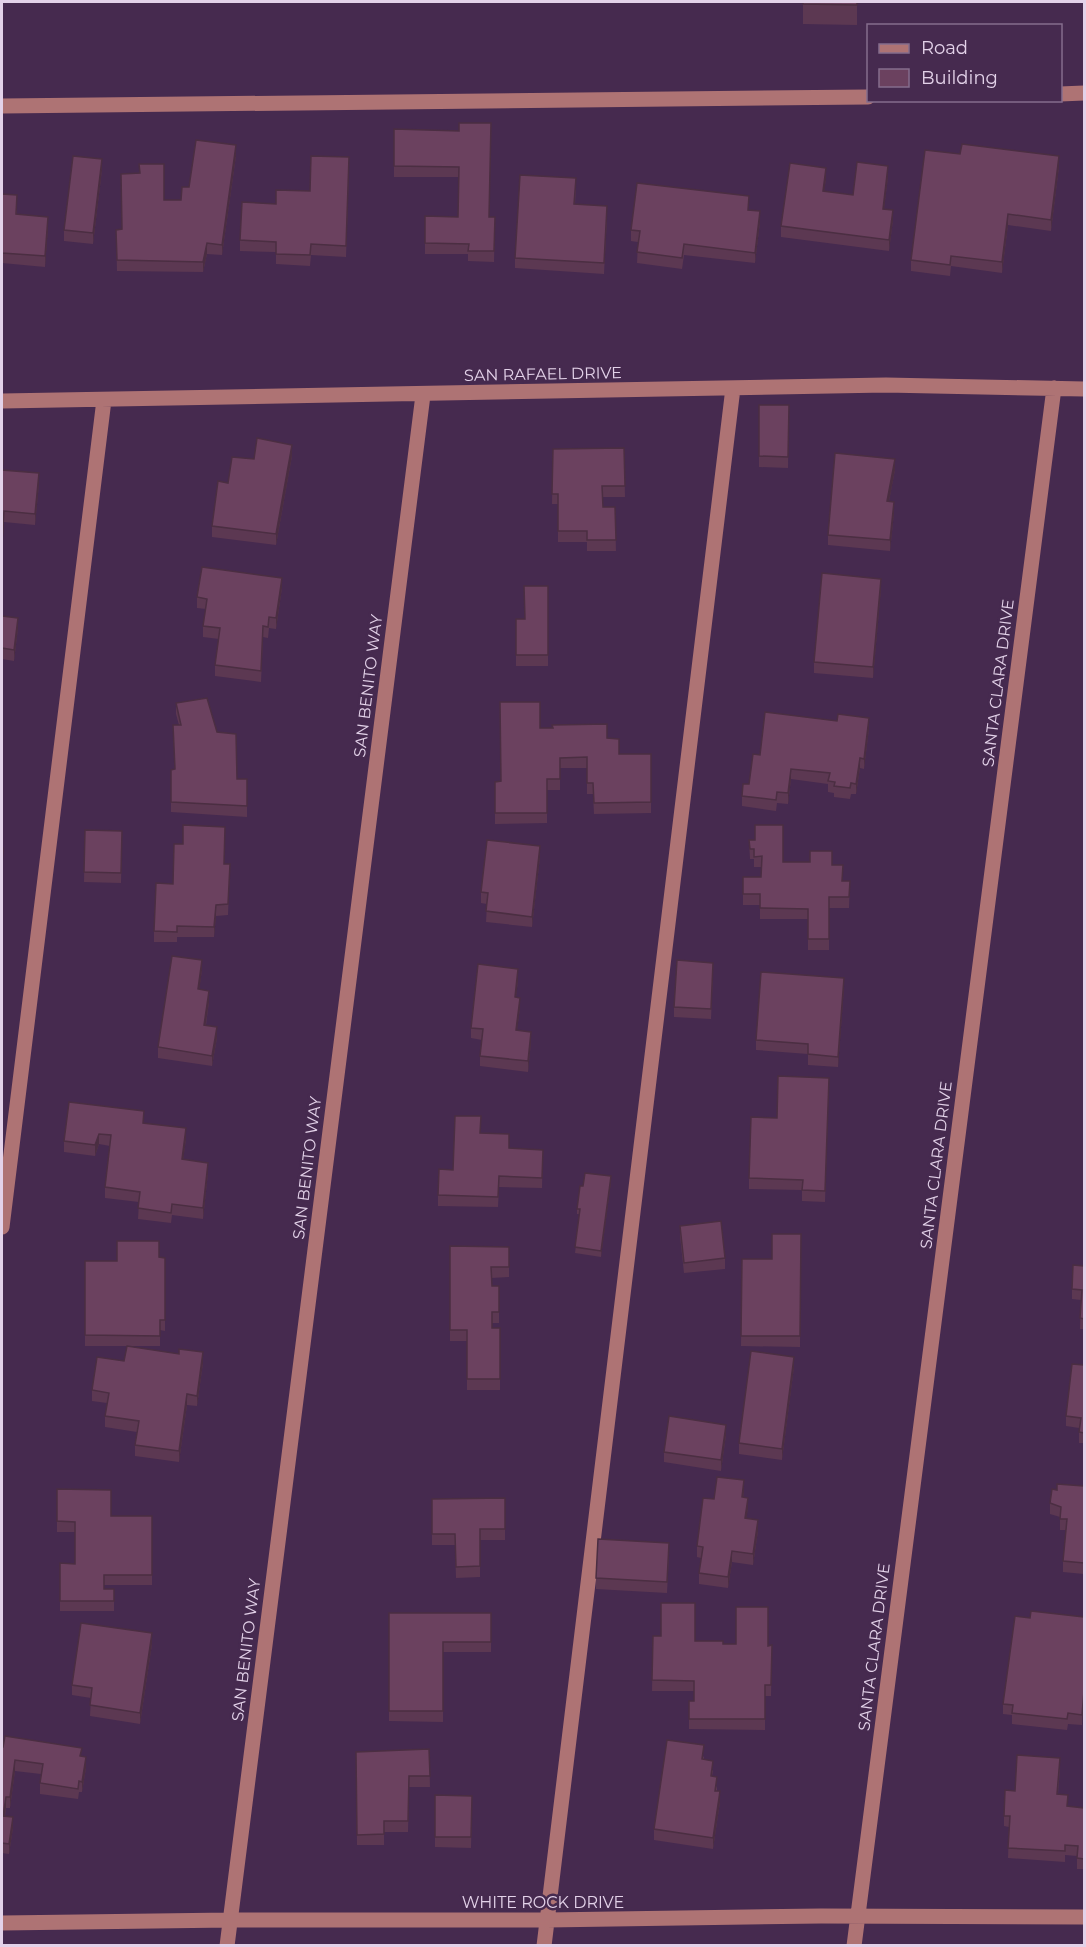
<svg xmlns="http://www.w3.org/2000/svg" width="1086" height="1947" viewBox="0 0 1086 1947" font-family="Montserrat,sans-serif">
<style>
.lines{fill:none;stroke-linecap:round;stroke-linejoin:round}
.minor{stroke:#ae7374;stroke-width:15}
.wall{fill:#5c3852}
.shaded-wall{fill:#4b2e42}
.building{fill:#6b415f;stroke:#4b2e42;stroke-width:1.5}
.labels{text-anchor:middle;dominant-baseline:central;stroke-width:5;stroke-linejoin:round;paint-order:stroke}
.street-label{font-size:16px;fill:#e3d2e9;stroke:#462a4f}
</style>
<rect width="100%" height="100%" fill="#462a4f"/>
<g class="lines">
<path class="minor" d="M1060,94L1084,93
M2,106L868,97
M2,401L886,385L1084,389
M2,1227L104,400
M2,1923L230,1920H547L821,1916L1084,1917
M227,1946L423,395
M544,1946L733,388
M854,1946L1054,388"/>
</g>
<path class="wall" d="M803,2H857V25L803,24Z
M394,129L459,131L489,217H495L494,262L468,261V254H425V216L458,217L459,177H394Z
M236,156L222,255L207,254L203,272L117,271L116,230H122L139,173V164L164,200H181L189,187Z
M1059,167L1051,231L1008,225L1002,273L951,266L950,276L911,271V260Z
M349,168L346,257L311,255L310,266L276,264V252L240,251V240L276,204L310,191Z
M102,170L93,244L64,241V230Z
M888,177L884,209L893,220L889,251L781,237V226L826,179L824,191L853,195Z
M576,189L575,204L607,217L604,274L515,268V258Z
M2,194L17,206V214L48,228L45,267L2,263Z
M749,210L760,222L755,263L684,255L682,269L637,263L638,242L631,241V230Z
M759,405H789L788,468L759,467Z
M624,448L625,497H602L603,507H615L616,551H587V542H558V504H552L553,449Z
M292,456L276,545L212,537V526L228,483L254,459Z
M3,470L39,484L35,525L4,522Z
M895,470L889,501L894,513L890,551L828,545V535Z
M548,586V666H516V619H525Z
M282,588L276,629L269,628L268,638L263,637L261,682L215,676V665L219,639L203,637V626L206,609L197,608V597Z
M881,589L873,678L814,673V662Z
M2,616L18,628L14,661L2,659Z
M176,703L217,732L237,779H247V817L171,812V802L175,769L173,725H179L176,714Z
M540,728L607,738L619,754H651V813L594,814L593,794H587V768H560V790H547V823L495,824V782L501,781Z
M869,729L864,769L860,768L856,794H851L850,799L834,797V793L828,792V784L791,779L788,804L777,803L776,811L742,806V796L749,784L760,755Z
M85,830L122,831L121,883L84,882Z
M749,840L783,862L832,865L843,881H850L849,908H829V950H808V919H760V905H743V877H761L762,867H754V859H750Z
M540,857L532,927L486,922L487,904L481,903V892Z
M224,864H230L228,915L216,916L214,937H177V942H154V931L173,884Z
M202,970L199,990L209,1002L206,1025L217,1038L212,1066L158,1058V1047Z
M713,973L711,1019L674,1017V1007Z
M518,980L516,997L520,1008L517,1030L531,1042L528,1072L480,1066V1056L482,1040L471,1038V1028Z
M844,988L838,1067L808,1065V1054L756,1050V1040Z
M829,1078L825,1202L802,1201V1190L749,1189V1178L777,1118Z
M144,1123L186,1139L183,1160L208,1173L203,1219L172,1215L171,1223L138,1219L139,1202L105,1198V1187L110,1146L99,1144L95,1156L64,1152V1141Z
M481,1133L509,1148L543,1150L542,1188L499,1187L498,1207L438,1206V1195L453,1170Z
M611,1182L601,1257L575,1253L580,1214H577V1209Z
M680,1226L725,1258V1269L684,1273L680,1236Z
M801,1234L800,1347L741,1346L742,1259H772Z
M450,1246L509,1247V1277L491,1278L492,1286H499V1323H492V1328H500V1390H467V1341H450Z
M159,1257L165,1258V1331L160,1330V1346H85V1261H117Z
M1084,1266V1329H1080L1081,1300L1072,1299V1289Z
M124,1361L203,1363L197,1406L187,1405L179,1462L135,1456V1445L137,1432L105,1427V1416L107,1403L92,1401V1390Z
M1084,1365V1443H1079V1428L1066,1426V1416Z
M794,1367L782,1460L739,1454V1443Z
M726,1435L721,1471L664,1462V1452Z
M1084,1486V1574L1063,1572V1561L1066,1530H1060V1517L1050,1514V1503L1057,1490Z
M57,1489L111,1516H152V1585H104V1589H114V1611H60V1563L75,1564V1532H57Z
M744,1491L743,1498L748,1509L746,1518L758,1531L753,1565L732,1562L728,1588L699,1584V1573L701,1558L697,1557V1546L714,1499Z
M505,1498V1540H480V1577L456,1578L455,1545H432V1499Z
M669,1553L667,1593L596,1589V1578Z
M389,1613H491V1652H443V1722L389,1721Z
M1084,1617L1082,1725L1068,1724L1067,1730L1012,1724V1715L1003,1714V1704L1030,1618Z
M653,1636L723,1644L772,1645L771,1696H765V1730L689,1729V1701H694V1691H652Z
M152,1644L140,1724L90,1716L91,1698L72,1695V1685Z
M2,1747L82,1757L86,1768L82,1792H79L78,1799L40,1794V1783L41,1774L15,1771L10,1808H6L5,1816L13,1828L9,1854L2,1853Z
M429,1749L430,1787H409L408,1832H384V1845H357L356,1752Z
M704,1756V1759L713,1771L712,1776L717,1788V1791L720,1802L713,1849L654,1840V1829Z
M1060,1769L1058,1794L1068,1806L1084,1808V1869H1077V1856L1065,1855V1862L1008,1858L1009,1827L1004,1826V1816L1015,1791Z
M435,1795L472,1796L471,1848L435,1847Z"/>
<path class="shaded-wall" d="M236,145V156L222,255V245Z
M1059,156V167L1051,231V220Z
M102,159V170L93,244V233Z
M888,166V177L883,219V209Z
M826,168V179L823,201V191Z
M893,210V220L889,251V240Z
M760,211V222L755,263V253Z
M1008,214V225L1002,273V262Z
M48,217V228L45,267V256Z
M207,243V254L203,272V262Z
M292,445V456L276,545V534Z
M895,459V470L887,512V501Z
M39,473V484L35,525V514Z
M894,502V513L890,551V540Z
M4,511V522L2,552V541Z
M282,578V588L276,629V618Z
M881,579V589L873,678V667Z
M18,618V628L14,661V650Z
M869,718V729L864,769V759Z
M860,758V768L856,794V784Z
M791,769V779L788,804V793Z
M540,846V857L532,927V917Z
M216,905V916L214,937V927Z
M202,960V970L198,1000V989Z
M518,969V980L515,1008V997Z
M844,978V988L838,1067V1057Z
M209,991V1002L204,1036V1025Z
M520,998V1008L516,1040V1030Z
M217,1027V1038L212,1066V1056Z
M531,1032V1042L528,1072V1061Z
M186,1128V1139L182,1170V1159Z
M99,1134V1144L95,1156V1145Z
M208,1163V1173L203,1219V1208Z
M611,1176V1182L601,1257V1251Z
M203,1352V1363L197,1406V1396Z
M794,1357V1367L782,1460V1449Z
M187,1394V1405L179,1462V1451Z
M726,1425V1435L721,1471V1460Z
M744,1480V1491L742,1508V1497Z
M748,1498V1509L745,1529V1518Z
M758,1520V1531L753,1565V1554Z
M732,1551V1562L728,1588V1577Z
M152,1633V1644L140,1724V1713Z
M1084,1691V1702L1082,1725V1715Z
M86,1757V1768L82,1792V1782Z
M15,1760V1771L10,1808V1797Z
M720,1791V1802L713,1849V1838Z
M6,1797V1808L3,1826V1816Z
M13,1817V1828L9,1854V1844Z"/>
<path class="building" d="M803,2H857V5L803,4Z
M459,123H491L489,217H495L494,251H468L469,244L425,243V216L458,217L459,167L394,166V129L459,131Z
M196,140L236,145L222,245L207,243L203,262L117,260L116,230L122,229L121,174L140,173L139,164H164V200H181L182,187H189Z
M962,144L1059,156L1051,220L1008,214L1002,262L951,256L950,265L911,260L925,150L960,154Z
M73,156L102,159L93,233L64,230Z
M311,156L349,157L346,246L311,244L310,255L276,254V242L240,240L242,202L276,204V190L310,191Z
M857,162L888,166L883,209L893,210L889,240L781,226L790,163L826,168L823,191L853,195Z
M520,175L576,178L574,204L607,206L604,263L515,258Z
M637,183L749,196L748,210L760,211L755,253L684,244L682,258L637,252L640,231L631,230Z
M2,194L17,195L16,214L48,217L45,256L2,253Z
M759,405H789L788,457L759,456Z
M257,438L292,445L276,534L212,526L218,481L228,483L232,457L254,459Z
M624,448L625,486H602L603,507H615L616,540H587V531H558V494H552L553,449Z
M835,453L895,459L887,501L894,502L890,540L828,535Z
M2,460H3L2,470L39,473L35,514L4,511L2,541Z
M202,567L282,578L276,618L269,617L268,627L263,626L261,671L215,665L220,628L203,626L207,599L197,597Z
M822,573L881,579L873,667L814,662Z
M524,586H548V655H516V619H525Z
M2,616L18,618L14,650L2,648Z
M207,698L217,732L236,734L237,779H247V806L171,802V770L175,769L173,725H181L176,703Z
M500,702H540V728H553L552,725L607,724V738L619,739V754H651V802L594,803L593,783H587V757L560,758V779H547V813H495V782L501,781Z
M765,712L837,721L838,714L869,718L864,759L860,758L856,784L851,783L850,788L834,786L835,782L828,781L830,773L791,769L788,793L777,792L776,800L742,796L743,784H749L753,754L760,755Z
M183,825L225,827L224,864H230L228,904L216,905L214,927L177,926V932L154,931L156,883L173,884L174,844H183Z
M755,825H783V862H810V851H832V865H843L842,881H850L849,897H829V939H808V909L760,908V894H743V877H761L762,856L754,857V849H750L749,840H755Z
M85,830L122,831L121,873L84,872Z
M487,840L540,846L532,917L486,911L488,893L481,892Z
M2,848H3L2,865Z
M172,956L202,960L198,989L209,991L204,1025L217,1027L212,1056L158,1047Z
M677,960L713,963L711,1009L674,1007Z
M478,964L518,969L515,997L520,998L516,1030L531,1032L528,1061L480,1056L483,1029L471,1028Z
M761,972L844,978L838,1057L808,1054V1044L756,1040Z
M778,1076L829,1078L825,1191L802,1190L803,1180L749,1178L751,1117L777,1118Z
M69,1102L144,1111L143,1123L186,1128L182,1159L208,1163L203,1208L172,1204L171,1213L138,1208L140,1192L105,1187L111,1135L99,1134L95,1145L64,1141Z
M455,1116H481L480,1133L509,1134V1148L543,1150L542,1178L499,1176L498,1197L438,1195L439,1169L453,1170Z
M585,1173L611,1176L601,1251L575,1247L580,1209H577L580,1186H583Z
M721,1221L725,1258L684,1263L680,1226Z
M772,1234H801L800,1336H741L742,1259H772Z
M117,1241H159V1257L165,1258V1320H160V1336L85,1335V1261H117Z
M450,1246L509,1247V1267H491L492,1286H499V1312H492V1328H500V1379H467V1330H450Z
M1073,1265L1084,1266V1319L1080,1318L1082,1290L1072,1289Z
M127,1346L179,1354V1349L203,1352L197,1396L187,1394L179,1451L135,1445L139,1421L105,1416L109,1393L92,1390L97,1357L124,1361Z
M751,1351L794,1357L782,1449L739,1443Z
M1072,1364L1084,1365V1433L1079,1432L1081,1418L1066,1416Z
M669,1416L726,1425L721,1460L664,1452Z
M717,1477L744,1480L742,1497L748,1498L745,1518L758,1520L753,1554L732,1551L728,1577L699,1573L703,1547L697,1546L703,1498L714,1499Z
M1057,1484L1084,1486V1563L1063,1561L1067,1519H1060L1061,1507L1050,1503L1052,1489L1057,1490Z
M57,1489L111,1490V1516H152V1575H104V1589H114V1601H60V1563L75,1564V1522L57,1521Z
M505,1498V1529H480V1566L456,1567L455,1534H432V1499Z
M598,1539L669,1543L667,1582L596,1578Z
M661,1603H695V1641H723V1644H736V1607H768V1646L772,1645L771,1685H765V1719H689V1701H694V1681L652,1680L653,1636H661Z
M1031,1611L1084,1617V1691L1082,1715L1068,1713L1067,1719L1012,1713L1013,1705L1003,1704L1015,1616L1030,1618Z
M389,1613H491V1642H443V1711H389Z
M81,1623L152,1633L140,1713L90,1705L92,1688L72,1685Z
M5,1736L82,1748L80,1756L86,1757L82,1782L79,1781L78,1789L40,1783L43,1764L15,1760L10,1797H6L3,1816L13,1817L9,1844L2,1843V1747H3Z
M667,1740L704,1745L702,1759L713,1761L711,1776L717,1777L715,1791H720L713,1838L654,1829Z
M429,1749L430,1776H409L408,1821H384V1834L357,1835L356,1752Z
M1017,1755L1060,1758L1057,1794L1068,1795L1067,1806L1084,1808V1859L1077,1858L1078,1846L1065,1845V1851L1008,1848L1010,1816H1004L1005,1790L1015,1791Z
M435,1795L472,1796L471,1837H435Z"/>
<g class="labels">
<g class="street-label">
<text transform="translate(543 374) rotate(-1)">SAN RAFAEL DRIVE</text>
<text transform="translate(998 683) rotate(-83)">SANTA CLARA DRIVE</text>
<text transform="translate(368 686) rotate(-83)">SAN BENITO WAY</text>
<text transform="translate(936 1165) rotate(-83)">SANTA CLARA DRIVE</text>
<text transform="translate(307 1168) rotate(-83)">SAN BENITO WAY</text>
<text transform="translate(874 1647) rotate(-83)">SANTA CLARA DRIVE</text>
<text transform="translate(246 1650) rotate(-83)">SAN BENITO WAY</text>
<text x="543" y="1902">WHITE ROCK DRIVE</text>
</g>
</g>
<rect width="1086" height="1947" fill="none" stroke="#e3d2e9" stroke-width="6"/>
<rect x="867" y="24" width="195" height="78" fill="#462a4f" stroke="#856d8d" stroke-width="1.5"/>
<rect x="879" y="44" width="30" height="9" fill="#ae7374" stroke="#856d8d" stroke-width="1.5"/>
<text x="921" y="54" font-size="18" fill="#e3d2e9">Road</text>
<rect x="879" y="69" width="30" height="18" fill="#6b415f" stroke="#856d8d" stroke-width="1.5"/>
<text x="921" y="84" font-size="18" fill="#e3d2e9">Building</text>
</svg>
